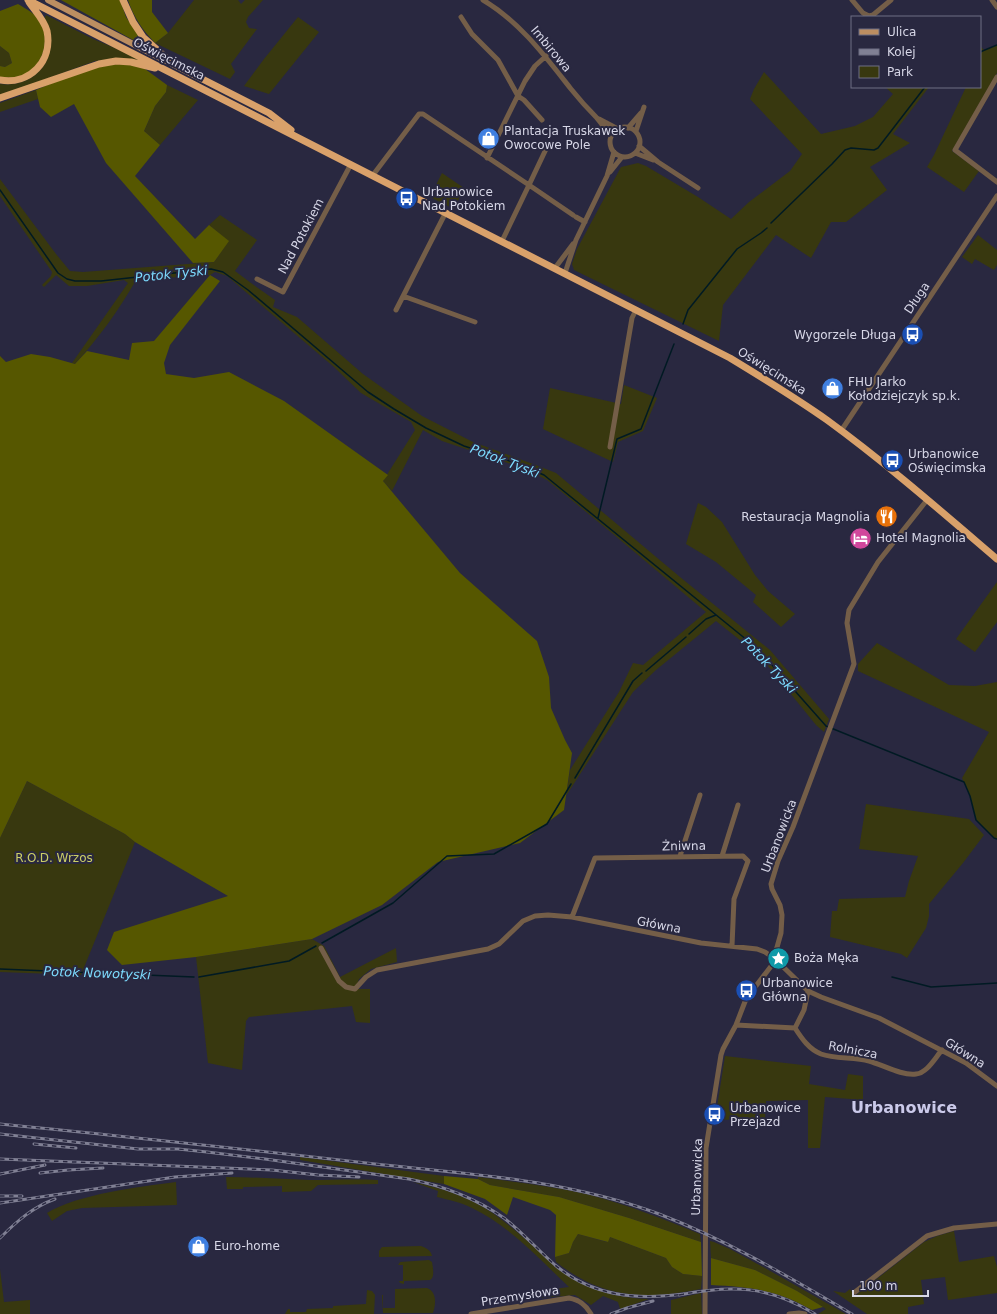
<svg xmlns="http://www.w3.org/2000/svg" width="997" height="1314" viewBox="0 0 997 1314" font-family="'DejaVu Sans',sans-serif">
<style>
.green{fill:#38380f}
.forest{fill:#565700}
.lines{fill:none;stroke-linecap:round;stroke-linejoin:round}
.stream{stroke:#001a23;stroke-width:1.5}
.minor{stroke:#745e48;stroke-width:5}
.major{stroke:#bc8e61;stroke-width:6}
.highway{stroke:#d9a16a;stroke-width:7}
.rail-casing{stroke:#808094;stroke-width:3}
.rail{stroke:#292840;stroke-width:1.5;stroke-dasharray:4.5;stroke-linecap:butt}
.labels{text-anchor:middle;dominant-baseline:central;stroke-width:4;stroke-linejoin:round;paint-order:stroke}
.street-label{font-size:12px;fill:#d7d7e7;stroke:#292840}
.poi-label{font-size:12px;fill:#d7d7e7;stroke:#292840;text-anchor:start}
.park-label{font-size:12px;fill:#cbce66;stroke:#292840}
.water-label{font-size:13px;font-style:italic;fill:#7ddbfe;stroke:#292840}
.district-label{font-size:16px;font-weight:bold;fill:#cbcaea;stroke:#292840}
</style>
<rect width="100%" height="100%" fill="#292840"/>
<path class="green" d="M194,0H238L241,4L245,0H263L248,17L246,22L249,28L257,29L231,64L235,72L230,79L155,43L168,33Z
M46,15L93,39L127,53L145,63L112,60L95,61L0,96V84C19,87 43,76 48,56C49,49 45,27 44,19Z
M298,17L319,32L269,94L244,86L264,59Z
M997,45V73L952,151L979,171L964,192L927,167L934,155L966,87H980V55L982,52H980V46L984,50Z
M0,46L9,53L12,63L5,67L0,66Z
M764,72L821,134L855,126L873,117L893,94L885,87H929L893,134L910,143L870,167L887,190L846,222H831L811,258L776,235L723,305L719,341L574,270L572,264L577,249L621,167L638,163L646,166L698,197L731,219L749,202L790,171L802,154L750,99L754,89Z
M167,85L198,100L160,145L144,131L155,106L166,92Z
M36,90L38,99L0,112V103Z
M442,173L464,188L454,209L430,197Z
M0,179L56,254L70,271L83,272L214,262L228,241L209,225L220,215L257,240L235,271L251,283L275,300L273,307L297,317L363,374L422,416L473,442L541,467L556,473L680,577L770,650L829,719L824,732L816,725L760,656L716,621L656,670L633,692L566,796L570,770L619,692L633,663L643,665L706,612L613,534L547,480L523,468L442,441L423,430L392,491L383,481L415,430L411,422L361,393L334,367L227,276L215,272L210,275L136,280C119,310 98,339 75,364L72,363L128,283L124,280L87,286H69L56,275L44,287L42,285L51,276L52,272L0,196Z
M978,235L997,250V265L994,270L975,259L972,264L962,257Z
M624,385L657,398L643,431L618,442L613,462L543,429L550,388L621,404Z
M698,503L706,507L722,522L755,575L768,591L795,614L781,627L753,602L756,595L716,562L686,544Z
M997,582V622L975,652L956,639Z
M877,643L949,685L975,686L997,682V839L994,838L976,820L970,796L962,778L989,732L858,671V664Z
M27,781L125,834L135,842L81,975L0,972V838Z
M866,804L969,819L984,835L963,863L929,904V916L926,928L907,958L901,954L830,937L832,911H837L839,899L905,897L909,881L918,856L859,849Z
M312,939L324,946L340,977L396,948L397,962L371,969L359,979L356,989H370V1023L356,1022L352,1006L249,1017L246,1021L242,1070L208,1063L196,957Z
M725,1056L811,1066L809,1084L845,1090L848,1074L863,1076V1100L825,1097L820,1148H808V1100L766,1101L765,1119L715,1120Z
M300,1157L444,1176V1184L300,1160Z
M226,1177C254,1177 282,1179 310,1180C332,1180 355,1179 378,1180V1184L318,1185L311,1191L282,1192V1186L243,1187V1189H227Z
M478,1177C515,1182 553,1186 590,1195C628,1205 664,1219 700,1234L701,1242L629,1218L559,1197L490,1185L478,1179Z
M176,1182L177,1205L82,1208L67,1211L52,1221L47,1213C78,1194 139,1187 176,1182Z
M413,1182C442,1188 470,1197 494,1214C512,1227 529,1242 546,1257C553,1263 560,1271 569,1276C594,1292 620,1298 649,1299L620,1309L618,1302L603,1296L591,1305L575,1295L542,1298L539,1291L569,1287C539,1259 510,1226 472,1208C461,1202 449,1200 437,1197L438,1191Z
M954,1231L959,1262L994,1256L997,1267V1293L948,1300L945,1277L921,1280L924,1304L908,1307V1314H867L833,1291L845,1293L850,1289L855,1296L924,1242L937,1236Z
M578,1234L607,1242L610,1237L666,1258L672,1267L683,1274L702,1276L701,1289C645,1300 603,1299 556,1262L555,1257L569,1253L573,1242Z
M710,1241L714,1242L730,1249L765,1268L846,1314H818L826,1309L797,1291L755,1270L711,1258Z
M421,1246C426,1248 431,1250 432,1256L379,1257V1251L382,1247Z
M429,1260L432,1262C433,1268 435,1277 430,1280L404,1281V1284L400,1283L399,1281H403V1265H398L400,1262Z
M0,1269L4,1302L30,1300V1314H0Z
M427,1288C437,1292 436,1304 433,1313H383L382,1295H383V1308H395V1289Z
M367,1290L372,1291L375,1295L374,1314H285L288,1309H290V1312H306L307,1309L333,1308V1306L366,1304Z
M701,1293L702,1314H671V1300Z"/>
<path class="forest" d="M61,0H120L126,17L138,35L135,41Z
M128,0H152V12L168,33L155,43C142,29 134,18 128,0Z
M18,4C26,9 35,13 40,21C51,38 43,67 24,75C17,78 8,78 0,77V66L5,67L12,63L9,53L0,46V11Z
M117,64L141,66L167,85L166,92L155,106L144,131L160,145L135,176L195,239L209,225L229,241L214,262L193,263L106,163L74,104L51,117L40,107L36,90C62,79 88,67 117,64Z
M210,275L220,281L170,345L164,363L166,374L194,378L229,372L284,401L388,475L383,481L460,573L537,641L549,677L551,708L565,740L572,753L564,810L520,843L438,862L382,905L312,939L196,957L122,965L107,950L114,932L228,896L135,842L125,834L27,781L0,838V356L6,362L31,354L50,357L75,364L87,351L129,360L132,343L154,341Z
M444,1176L478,1179L490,1185L559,1197L629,1218L701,1242L702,1276L683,1274L672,1267L666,1258L610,1237L608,1242L578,1234L573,1242L569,1253L555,1257L556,1215L550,1210L513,1197L507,1215L485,1199L444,1184Z
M711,1258L755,1270L797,1291L823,1307L812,1310C778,1290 751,1287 711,1285Z"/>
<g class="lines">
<path class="stream" d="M980,52L997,45
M0,190L58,273L67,279L75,281H101L211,269L223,272L248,290L368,392L394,409L426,428L464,446L510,461L544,475L758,649L826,726L964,782L970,796L976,820L994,838L997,839
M771,223L832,164L845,150L851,148L874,150L878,148L925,87
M683,324L688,310L737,249L761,233L767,228
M598,518L617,439L641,429L674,344
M689,634L706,619L716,615
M646,671L686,637
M575,778L633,681L642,673
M322,943L393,903L447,856L494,854L547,824L571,784
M0,969L194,977
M199,977L289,961L316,946
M892,977L931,987L997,983"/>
<path class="minor" d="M483,0C520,22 545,56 571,89C579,99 587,108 596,117C601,123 606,130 611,136
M852,0L863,13L869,16L873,15L891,0
M992,0L997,7
M461,17L472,34L498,60L518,96L524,100L542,120
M997,77L955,150L997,182
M599,119L618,129
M610 142a15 15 0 1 1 30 0a15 15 0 1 1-30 0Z
M628,128L641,113
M636,131L644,107
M639,146L658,162L698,188
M547,147L529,185L573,215
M635,153L653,160
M487,158L525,81L535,66L546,56
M610,172L622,157
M373,175L419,114H423L529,185L502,241
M576,217L585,222
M555,268L573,244
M565,273L576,240L607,176L614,152
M257,279L283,292L351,164
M403,296L475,322
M396,310L446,212
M841,431L997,196
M610,447L632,318L636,310
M680,856L700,795
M722,856L738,805
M572,917L595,858L743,856L748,861L734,899L732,946
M321,948L339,981L346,987L355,989L366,977L377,970L488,949L499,944L523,921L535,916L548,915L572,917L701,943L757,949L765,952L775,959L808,991L821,997L879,1018L966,1063L997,1086
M736,1025L795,1028
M795,1028C802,1039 809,1049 821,1054C835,1059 854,1057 869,1061C883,1065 902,1076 916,1074C927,1073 935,1058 942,1050
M795,1028L804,1010L808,991
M855,1292L927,1236L954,1228L997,1224
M471,1314L569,1298C580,1300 586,1305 591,1314
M705,1314L706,1148L721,1055L723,1049L736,1025L746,999L772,965L781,933L782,915L780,905L772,889L771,884L778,861L793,827L854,664L847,623L849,610L878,562L927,500
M789,1314L799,1313L805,1314"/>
<path class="major" d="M48,0L166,61"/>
<path class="highway" d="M28,0L730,358C763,378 796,398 827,420C886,463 942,512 997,559
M123,0L133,22L143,37L173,64L269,113L291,130
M0,80C30,85 53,61 47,31C44,20 35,11 29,2
M0,98L99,64L116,61L131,62L155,68"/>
<defs>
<path id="rail" d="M0,1124C125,1136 250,1150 375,1164C471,1174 568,1180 659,1214C727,1240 789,1277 852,1314
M0,1134L138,1149H178L207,1152L265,1159L409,1179C444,1186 475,1198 504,1218C522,1232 538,1250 555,1265C593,1297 637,1300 684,1294
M34,1144L76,1148
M0,1159L272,1170L318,1175L359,1177
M40,1173L68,1170L103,1168
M0,1174L45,1165
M0,1196H22
M0,1203L175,1177L232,1173
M0,1238C17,1221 33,1207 55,1199
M679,1295C732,1285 767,1285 815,1314
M611,1314L627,1308L653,1301"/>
</defs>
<use href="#rail" class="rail-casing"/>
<use href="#rail" class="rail"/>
</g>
<defs>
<symbol id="shop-disc" viewBox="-11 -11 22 22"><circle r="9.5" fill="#3f7fe0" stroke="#292840"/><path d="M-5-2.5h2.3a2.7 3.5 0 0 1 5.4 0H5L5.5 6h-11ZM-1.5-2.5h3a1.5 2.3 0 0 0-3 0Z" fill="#fff"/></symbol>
<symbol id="bus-disc" viewBox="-11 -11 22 22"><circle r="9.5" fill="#1a4fb4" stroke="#292840"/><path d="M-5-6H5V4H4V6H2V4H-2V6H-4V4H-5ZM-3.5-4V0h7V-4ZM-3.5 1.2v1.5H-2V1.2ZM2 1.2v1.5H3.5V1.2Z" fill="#fff"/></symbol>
<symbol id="restaurant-disc" viewBox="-11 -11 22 22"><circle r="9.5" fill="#e8710a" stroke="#292840"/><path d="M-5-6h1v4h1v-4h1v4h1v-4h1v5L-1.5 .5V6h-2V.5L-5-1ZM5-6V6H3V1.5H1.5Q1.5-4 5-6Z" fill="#fff"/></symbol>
<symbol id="hotel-disc" viewBox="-11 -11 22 22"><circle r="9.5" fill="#d1479c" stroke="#292840"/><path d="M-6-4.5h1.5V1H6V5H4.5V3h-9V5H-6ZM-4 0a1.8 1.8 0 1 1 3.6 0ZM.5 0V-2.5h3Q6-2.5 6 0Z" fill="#fff"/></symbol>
<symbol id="sight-disc" viewBox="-11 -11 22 22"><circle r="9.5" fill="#0f9aa8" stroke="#292840"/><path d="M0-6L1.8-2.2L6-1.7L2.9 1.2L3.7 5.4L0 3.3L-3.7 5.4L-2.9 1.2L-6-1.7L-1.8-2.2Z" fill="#fff"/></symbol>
</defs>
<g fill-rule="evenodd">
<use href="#shop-disc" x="476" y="126" width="25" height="25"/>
<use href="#bus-disc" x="394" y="186" width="25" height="25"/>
<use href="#bus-disc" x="900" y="322" width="25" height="25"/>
<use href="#shop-disc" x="820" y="376" width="25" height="25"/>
<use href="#bus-disc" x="880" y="448" width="25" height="25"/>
<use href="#restaurant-disc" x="874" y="504" width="25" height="25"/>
<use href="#hotel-disc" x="848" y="526" width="25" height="25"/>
<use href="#sight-disc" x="766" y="946" width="25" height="25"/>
<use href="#bus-disc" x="734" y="978" width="25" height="25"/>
<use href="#bus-disc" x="702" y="1102" width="25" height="25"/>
<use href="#shop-disc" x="186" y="1234" width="25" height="25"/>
</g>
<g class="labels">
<g class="street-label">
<text transform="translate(551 49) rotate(50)">Imbirowa</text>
<text transform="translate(169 59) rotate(27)">Oświęcimska</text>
<text transform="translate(301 236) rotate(-62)">Nad Potokiem</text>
<text transform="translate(917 298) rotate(-56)">Długa</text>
<text transform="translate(772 371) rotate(32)">Oświęcimska</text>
<text transform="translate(779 836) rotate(-69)">Urbanowicka</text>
<text transform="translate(684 846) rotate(-1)">Żniwna</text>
<text transform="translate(659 925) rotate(11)">Główna</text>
<text transform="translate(853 1050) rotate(11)">Rolnicza</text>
<text transform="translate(965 1053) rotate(32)">Główna</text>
<text transform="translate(697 1177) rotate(-88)">Urbanowicka</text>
<text transform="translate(520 1296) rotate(-9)">Przemysłowa</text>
</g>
<g class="poi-label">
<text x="504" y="131">Plantacja Truskawek<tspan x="504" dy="14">Owocowe Pole</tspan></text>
<text x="422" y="192">Urbanowice<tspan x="422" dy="14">Nad Potokiem</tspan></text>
<text x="896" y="335" text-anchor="end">Wygorzele Długa</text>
<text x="848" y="382">FHU Jarko<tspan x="848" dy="14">Kołodziejczyk sp.k.</tspan></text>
<text x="908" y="454">Urbanowice<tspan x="908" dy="14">Oświęcimska</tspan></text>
<text x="870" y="517" text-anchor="end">Restauracja Magnolia</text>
<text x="876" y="538">Hotel Magnolia</text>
<text x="794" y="958">Boża Męka</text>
<text x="762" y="983">Urbanowice<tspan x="762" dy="14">Główna</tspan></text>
<text x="730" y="1108">Urbanowice<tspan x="730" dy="14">Przejazd</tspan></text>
<text x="214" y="1246">Euro-home</text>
</g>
<g class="park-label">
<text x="54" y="858">R.O.D. Wrzos</text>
</g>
<g class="water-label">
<text transform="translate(171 274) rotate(-6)">Potok Tyski</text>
<text transform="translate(505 461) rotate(21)">Potok Tyski</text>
<text transform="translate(769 665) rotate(46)">Potok Tyski</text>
<text transform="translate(97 973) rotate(2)">Potok Nowotyski</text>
</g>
<g class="district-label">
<text x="904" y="1107">Urbanowice</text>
</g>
</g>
<rect x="851" y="16" width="130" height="72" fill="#292840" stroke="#6f6e83"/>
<rect x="859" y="29" width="20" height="6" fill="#bc8e61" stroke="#6f6e83"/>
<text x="887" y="36" font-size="12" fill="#d7d7e7">Ulica</text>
<rect x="859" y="49" width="20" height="6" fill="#808094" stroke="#6f6e83"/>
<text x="887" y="56" font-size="12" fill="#d7d7e7">Kolej</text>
<rect x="859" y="66" width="20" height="12" fill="#38380f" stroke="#6f6e83"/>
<text x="887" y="76" font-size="12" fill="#d7d7e7">Park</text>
<path d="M853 1290v6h75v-6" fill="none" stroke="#d7d7e7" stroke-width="2"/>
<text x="859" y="1290" font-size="12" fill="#d7d7e7" stroke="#292840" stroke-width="3" paint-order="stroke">100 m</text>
</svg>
